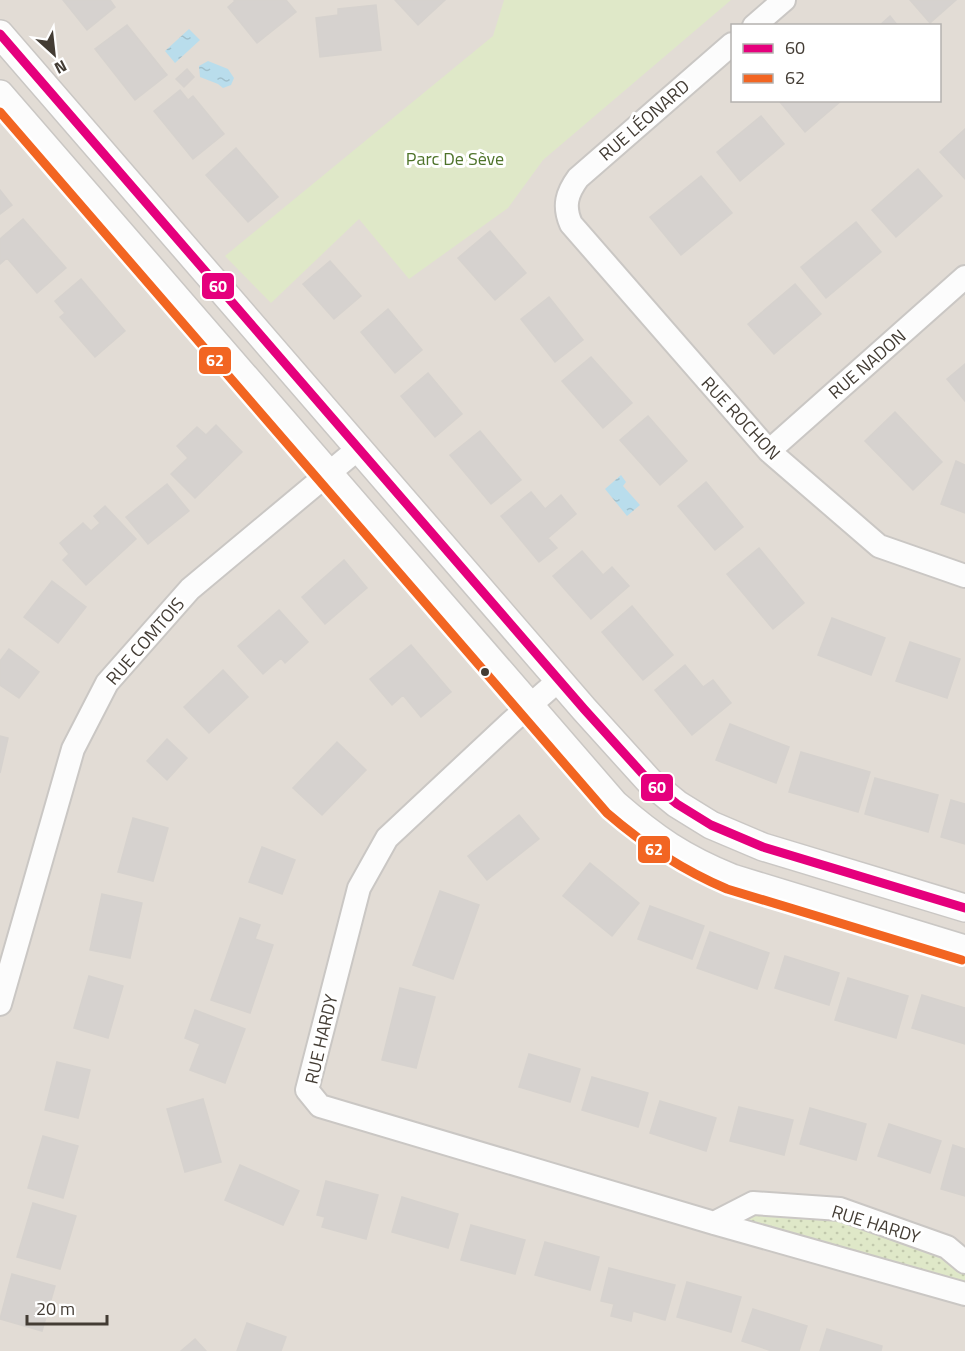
<svg xmlns="http://www.w3.org/2000/svg" width="965" height="1351" viewBox="0 0 965 1351" font-family="'Titillium Web',sans-serif">
<style>
.residential{fill:#e2dcd5;fill-rule:evenodd}
.grass{fill:url(#grass-dots)}
.green{fill:#dfe8c8}
.water{fill:url(#water-ripples)}
.building{fill:#d6d2cf;stroke:#d6d2ce;stroke-width:1.5}
.lines{fill:none;stroke-linecap:round;stroke-linejoin:round}
.minor-casing{stroke:#cac7c4;stroke-width:26}
.tertiary-casing{stroke:#cac7c4;stroke-width:30}
.minor{stroke:#fcfcfc;stroke-width:22}
.tertiary{stroke:#fcfcfc;stroke-width:27}
.bus-1-casing{stroke:#fff;stroke-width:14}
.bus-2-casing{stroke:#fff;stroke-width:14}
.bus-1{stroke:#e5007d;stroke-width:9}
.bus-2{stroke:#f26522;stroke-width:9}
.bus-dot{fill:#433c34;stroke:#fff;stroke-width:2}
.labels{text-anchor:middle;dominant-baseline:central;stroke-width:6;stroke-linejoin:round;paint-order:stroke}
.street-label{font-size:18px;fill:#433c34;stroke:#fff}
.park-label{font-size:18px;fill:#4e732a;stroke:#fff}
.line-badge{stroke:#fff;stroke-width:2}
.badge-label{font-size:16px;text-anchor:middle;font-weight:bold;fill:#fff}
</style>
<defs>
<pattern id="grass-dots" width="8" height="8" patternUnits="userSpaceOnUse" patternTransform="scale(1.5)"><rect width="8" height="8" fill="#dfe8c8"/><path d="M2 2h.1M6 6h.1" fill="none" stroke="#c1c8ac" stroke-width="1.8" stroke-linecap="round"/></pattern>
<pattern id="water-ripples" width="26" height="14" patternUnits="userSpaceOnUse" patternTransform="scale(1.5)"><rect width="26" height="14" fill="#b9ddec"/><path d="M2 4q2-2 4 0t4 0M15 11q2-2 4 0t4 0" fill="none" stroke="#a0bfcb"/></pattern>
</defs>
<rect width="100%" height="100%" fill="#eeebe8"/>
<path class="residential" d="M0,0H965V1351H0ZM732,26H940V100H732Z"/>
<path class="grass" d="M755,1212L838,1215L941,1250L965,1270V1287L737,1220Z"/>
<path class="green" d="M504,0H731L543,160L508,208L409,279L359,219L271,303L225,256L493,36Z"/>
<path class="water" d="M189,29L200,40L175,63L165,51Z
M208,61L228,69L234,78L231,85L223,88L218,84L200,77L199,66Z
M621,475L626,482L623,486L640,505L627,516L605,489Z"/>
<path class="building" d="M63,0H110L115,7L87,30Z
M234,0H286L296,12L257,43L228,7L235,1Z
M395,0H445L418,25Z
M910,0H956L930,23Z
M376,5L381,50L320,57L316,18L338,15V9Z
M890,16L898,26H879Z
M127,25L167,75L135,100L95,49Z
M187,69L194,77L184,87L176,79Z
M180,90L188,100L193,96L224,134L193,159L154,111Z
M782,100H842L805,132L780,102Z
M761,116L784,144L740,181L717,152Z
M965,129V179L940,152Z
M236,148L278,197L248,222L206,175Z
M918,169L942,196L896,237L872,210Z
M701,176L732,213L681,255L650,217Z
M0,190L12,205L0,214Z
M23,219L66,268L37,293L7,258L0,264V239Z
M856,222L881,252L826,298L801,267Z
M490,231L526,273L495,300L458,258Z
M330,261L361,296L334,319L303,284Z
M81,279L125,331L95,357L60,317L65,313L55,301Z
M795,284L821,314L774,354L748,324Z
M549,297L583,340L555,362L521,319Z
M388,309L422,350L395,373L361,332Z
M591,357L632,403L603,428L562,381Z
M965,364V401L947,379Z
M428,373L462,414L435,437L401,396Z
M895,412L942,462L913,490L865,441Z
M648,416L687,461L660,485L620,440Z
M216,425L242,452L195,498L171,474L188,458L177,446L197,427L206,435Z
M480,431L521,480L491,504L450,455Z
M956,461L965,465V513L941,504Z
M706,482L743,527L715,550L678,506Z
M167,484L189,511L148,544L126,517Z
M531,492L545,509L561,495L576,514L548,538L557,548L539,562L501,516Z
M105,506L136,539L86,585L63,560L69,554L60,543L83,523L91,531L100,523L94,516Z
M759,548L804,603L773,629L727,574Z
M582,551L603,575L612,567L629,586L591,619L553,576Z
M344,560L367,588L325,624L302,597Z
M52,581L86,607L58,643L24,617Z
M632,606L673,655L643,680L602,632Z
M279,610L308,642L285,663L281,658L263,674L238,646Z
M832,618L885,638L871,675L818,655Z
M910,642L960,659L947,698L896,681Z
M411,645L451,692L421,717L403,695L392,705L370,679Z
M9,649L39,672L19,698L0,685V661Z
M685,665L703,687L713,680L731,703L692,735L655,690Z
M223,670L248,697L209,733L184,707Z
M730,724L789,747L776,783L716,760Z
M0,736L8,738L0,773Z
M167,739L187,758L167,780L147,761Z
M337,742L366,770L322,815L293,788Z
M801,752L870,772L858,812L789,792Z
M875,778L938,795L928,832L865,814Z
M951,800L965,804V844L941,837Z
M519,815L539,839L487,880L468,856Z
M133,818L168,828L153,881L118,872Z
M262,847L295,860L282,894L249,882Z
M590,863L639,903L612,936L563,896Z
M440,891L479,905L453,979L413,965Z
M102,894L142,903L130,958L90,950Z
M650,906L704,926L692,959L638,939Z
M240,918L260,925L255,939L273,945L250,1013L211,1000Z
M710,932L769,953L757,989L697,968Z
M785,956L839,973L829,1005L775,988Z
M89,976L123,986L108,1038L74,1028Z
M848,978L908,996L896,1038L835,1020Z
M400,988L435,997L416,1068L382,1060Z
M922,995L965,1008V1044L912,1028Z
M195,1010L245,1029L225,1083L190,1070L200,1044L185,1038Z
M529,1054L580,1069L570,1102L519,1087Z
M57,1062L90,1070L78,1118L45,1110Z
M592,1077L648,1093L638,1127L582,1110Z
M203,1099L221,1162L185,1172L167,1109Z
M660,1101L716,1118L706,1151L650,1133Z
M739,1107L793,1120L784,1155L730,1141Z
M810,1108L866,1124L856,1160L800,1144Z
M889,1124L941,1141L930,1173L878,1156Z
M43,1136L78,1146L63,1198L28,1188Z
M953,1145L965,1149V1196L941,1189Z
M240,1165L299,1191L283,1225L225,1200Z
M326,1181L378,1195L366,1239L322,1227L325,1217L317,1215Z
M402,1197L458,1214L448,1248L392,1232Z
M33,1203L76,1216L60,1269L17,1257Z
M471,1225L525,1240L515,1274L461,1260Z
M545,1242L599,1257L590,1290L535,1275Z
M609,1268L675,1285L665,1320L633,1311L631,1321L611,1316L614,1304L601,1301Z
M12,1274L55,1286L42,1331L0,1319Z
M687,1282L741,1297L731,1332L677,1317Z
M753,1309L807,1326L799,1351H772L742,1341Z
M247,1323L286,1337L281,1351H237Z
M827,1329L882,1346L881,1351H820Z
M195,1339L206,1351H181Z"/>
<g class="lines">
<defs>
<path id="minor" d="M754,26L784,0
M732,44L578,178C567,193 563,206 571,224L769,451L879,546L965,576
M769,451L965,277
M559,680L510,723L387,838L359,888L307,1090L320,1106L714,1223L965,1294
M0,1004L73,749L107,683L190,589L359,448
M714,1223L753,1203L840,1209L947,1247L965,1262"/>
<path id="tertiary" d="M0,34L584,709L650,782L677,804L711,825L763,847L965,908
M0,94L615,804C655,839 683,858 732,878L965,949"/>
</defs>
<use href="#minor" class="minor-casing"/>
<use href="#tertiary" class="tertiary-casing"/>
<use href="#minor" class="minor"/>
<use href="#tertiary" class="tertiary"/>
<defs>
<path id="bus-1" d="M0,34L584,709L650,782L677,804L711,825L763,847L965,908"/>
<path id="bus-2" d="M0,112L607,813C644,845 682,870 727,889L962,960"/>
</defs>
<use href="#bus-1" class="bus-1-casing"/>
<use href="#bus-2" class="bus-2-casing"/>
<use href="#bus-1" class="bus-1"/>
<use href="#bus-2" class="bus-2"/>
</g>
<circle class="bus-dot" cx="485" cy="672" r="5"/>
<g class="labels">
<g class="street-label">
<text transform="translate(644 120) rotate(-41)">RUE LÉONARD</text>
<text transform="translate(867 364) rotate(-41)">RUE NADON</text>
<text transform="translate(741 418) rotate(47)">RUE ROCHON</text>
<text transform="translate(145 641) rotate(-49)">RUE COMTOIS</text>
<text transform="translate(321 1039) rotate(-77)">RUE HARDY</text>
<text transform="translate(876 1224) rotate(17)">RUE HARDY</text>
</g>
<g class="park-label">
<text x="455" y="158">Parc De Sève</text>
</g>
</g>
<g class="line-badge">
<rect x="201" y="272" width="34" height="28" rx="6" fill="#e5007d"/>
<rect x="198" y="346" width="34" height="29" rx="6" fill="#f26522"/>
<rect x="640" y="773" width="34" height="29" rx="6" fill="#e5007d"/>
<rect x="637" y="835" width="34" height="29" rx="6" fill="#f26522"/>
</g>
<g class="badge-label">
<text x="218" y="292">60</text>
<text x="215" y="366">62</text>
<text x="657" y="793">60</text>
<text x="654" y="855">62</text>
</g>
<rect x="731" y="24" width="210" height="78" fill="#ffffff" stroke="#b4b1ae" stroke-width="1.5"/>
<rect x="743" y="44" width="30" height="9" fill="#e5007d" stroke="#b4b1ae" stroke-width="1.5"/>
<text x="785" y="54" font-size="18" fill="#433c34">60</text>
<rect x="743" y="74" width="30" height="9" fill="#f26522" stroke="#b4b1ae" stroke-width="1.5"/>
<text x="785" y="84" font-size="18" fill="#433c34">62</text>
<g transform="translate(54 54) rotate(153)" stroke="#ffffff" stroke-width="4.5" paint-order="stroke">
<path d="M0-4.5L10 22L0 15L-10 22Z" fill="#433c34"/>
<text y="-9" font-size="16" font-weight="bold" text-anchor="middle" fill="#433c34">N</text>
</g>
<path d="M27 1315v9h80v-9" fill="none" stroke="#433c34" stroke-width="3"/>
<text x="36" y="1315" font-size="18" fill="#433c34" stroke="#ffffff" stroke-width="4.5" paint-order="stroke">20 m</text>
</svg>
